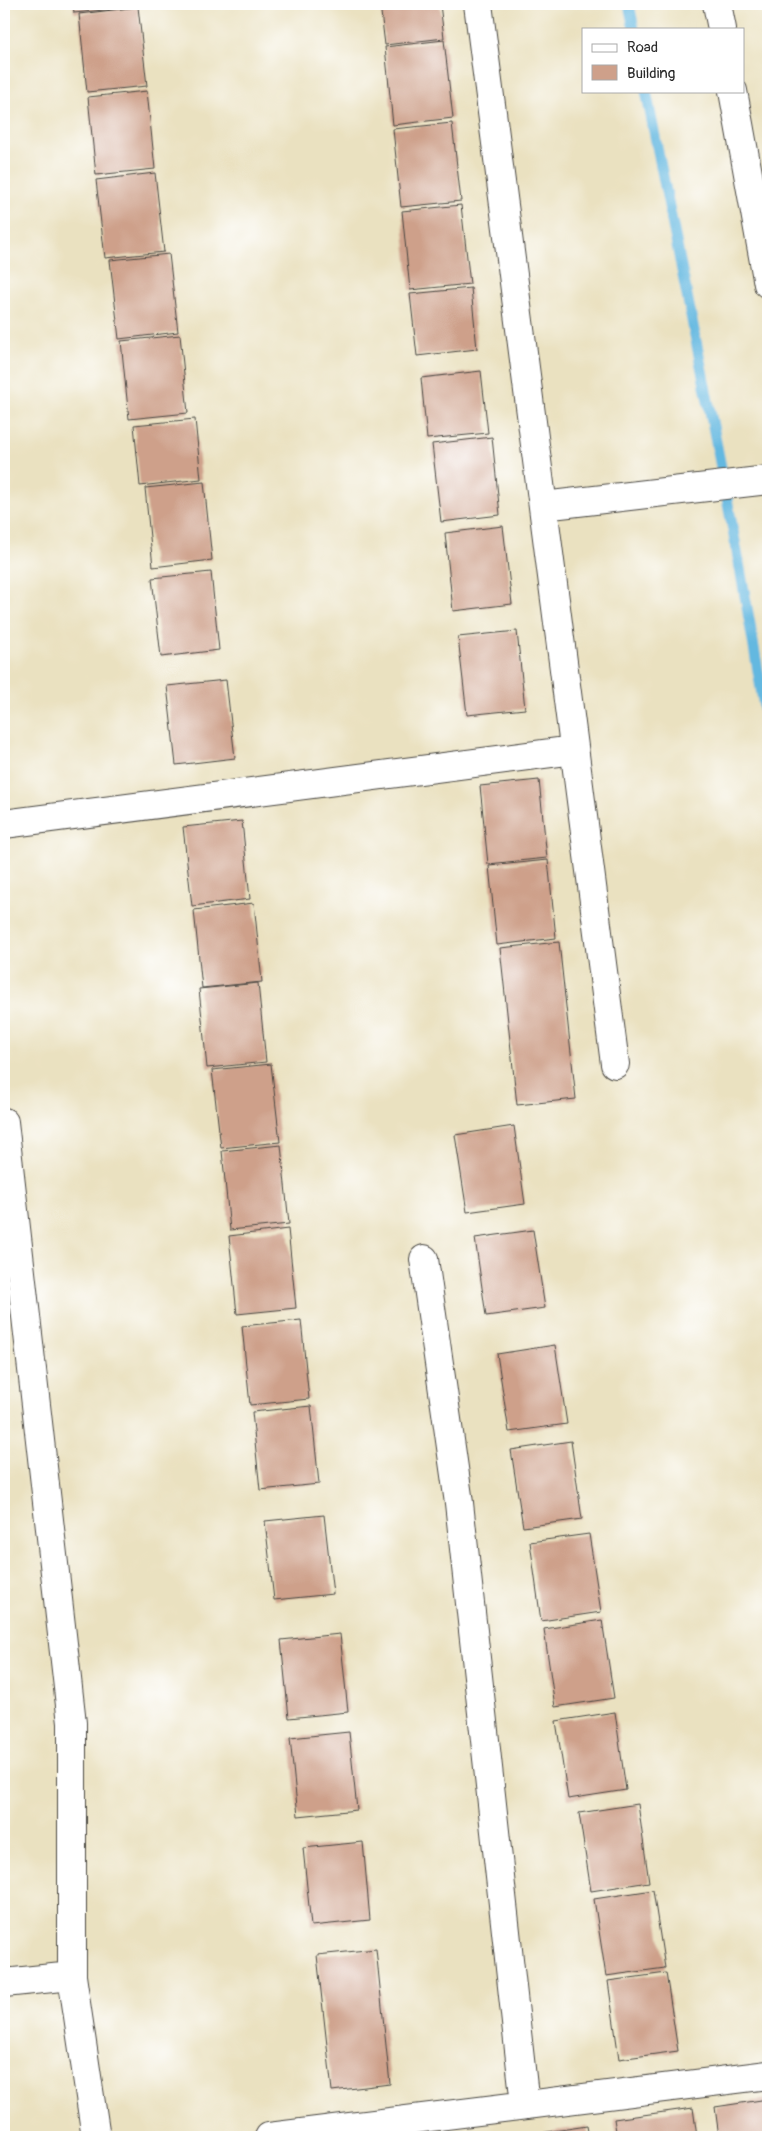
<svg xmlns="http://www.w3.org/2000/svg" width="772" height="2141" viewBox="0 0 772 2141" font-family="Pangolin,sans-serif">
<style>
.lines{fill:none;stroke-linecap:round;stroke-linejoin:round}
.stream{stroke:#64b8e0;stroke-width:11}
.building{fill:#cea08a}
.minor-casing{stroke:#484641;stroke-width:30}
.minor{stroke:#fff;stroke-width:28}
</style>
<rect width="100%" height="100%" fill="#fff"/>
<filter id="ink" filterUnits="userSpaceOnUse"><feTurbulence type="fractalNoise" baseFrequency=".02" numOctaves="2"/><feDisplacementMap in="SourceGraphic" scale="10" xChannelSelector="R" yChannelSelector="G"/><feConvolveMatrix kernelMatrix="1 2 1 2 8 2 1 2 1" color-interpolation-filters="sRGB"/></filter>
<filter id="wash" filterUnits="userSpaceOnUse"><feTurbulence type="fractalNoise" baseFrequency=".0096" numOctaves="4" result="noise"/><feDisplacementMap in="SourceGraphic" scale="20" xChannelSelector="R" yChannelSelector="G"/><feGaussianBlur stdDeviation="1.12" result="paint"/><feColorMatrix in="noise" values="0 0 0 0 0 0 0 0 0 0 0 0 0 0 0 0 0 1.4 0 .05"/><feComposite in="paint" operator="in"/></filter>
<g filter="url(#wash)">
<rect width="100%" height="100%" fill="#eae1c0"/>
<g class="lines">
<path class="stream" d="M629,4L634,29
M646,91C688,304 734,517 768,732"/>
</g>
<g id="blocks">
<path class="building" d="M73,4H133V7L74,13Z
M380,4H440L444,38L385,45Z
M138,7L147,86L87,92L79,14Z
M444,40L453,118L393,125L385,47Z
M147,91L155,169L96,175L88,97Z
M452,123L461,201L401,207L393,129Z
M155,173L164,252L105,258L96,180Z
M461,205L470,284L410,290L402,211Z
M169,254L178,332L119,339L110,260Z
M471,288L477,349L417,356L410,294Z
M180,335L188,413L129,419L121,341Z
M481,371L488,433L427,439L421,378Z
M195,419L201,479L140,486L134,425Z
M492,437L500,515L441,522L432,444Z
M204,482L212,560L153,567L145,488Z
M503,526L512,604L453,611L445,533Z
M211,572L219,650L161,657L152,578Z
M517,631L525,709L467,715L458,637Z
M226,680L235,758L176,765L167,686Z
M539,780L547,858L488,864L480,786Z
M242,821L250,899L192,906L183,827Z
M548,860L556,938L497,945L489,866Z
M254,903L262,982L202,988L194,910Z
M559,942L576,1099L517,1105L500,948Z
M258,983L266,1062L207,1068L199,989Z
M271,1064L280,1142L221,1148L212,1070Z
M514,1126L525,1204L467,1212L455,1135Z
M281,1145L289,1224L230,1230L222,1151Z
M288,1229L296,1308L237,1314L229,1236Z
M533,1230L545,1308L486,1316L475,1238Z
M301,1320L309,1399L250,1405L242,1326Z
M555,1345L567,1424L509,1432L497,1354Z
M311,1406L319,1484L260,1490L252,1412Z
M571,1441L582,1519L523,1527L511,1450Z
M324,1515L333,1594L274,1600L265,1521Z
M589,1534L601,1612L541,1621L530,1542Z
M602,1620L614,1698L555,1707L544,1629Z
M340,1634L348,1712L289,1718L281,1640Z
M615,1712L626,1790L568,1799L556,1721Z
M349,1732L357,1810L298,1816L290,1738Z
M638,1804L649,1882L591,1891L579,1813Z
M363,1842L370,1920L311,1926L303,1848Z
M653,1890L665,1968L606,1976L594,1899Z
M376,1949L390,2084L332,2091L317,1955Z
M666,1973L678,2051L619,2059L608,1981Z
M768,2099V2137H719L715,2107Z
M693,2108L697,2137H617L614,2119Z
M587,2126L589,2137H520V2136Z"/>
</g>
</g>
<g filter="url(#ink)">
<use href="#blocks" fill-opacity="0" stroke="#484641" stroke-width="1"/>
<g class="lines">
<defs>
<path id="minor" d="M478,4L615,1064
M717,4L722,29
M733,91L768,284
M543,506L768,480
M4,824L574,750
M4,1122L72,1723V1976L96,2137
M424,1259L459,1503L525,2105
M4,1983L72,1976
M269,2137L768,2075"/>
</defs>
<use href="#minor" class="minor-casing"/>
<use href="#minor" class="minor"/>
</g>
</g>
<rect width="772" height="2141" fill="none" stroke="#fff" stroke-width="20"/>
<rect x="582" y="28" width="162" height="65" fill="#ffffff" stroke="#aaaaaa"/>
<rect x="592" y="44" width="25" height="8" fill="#ffffff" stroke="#aaaaaa"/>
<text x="627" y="52" font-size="15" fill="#2b2b2b">Road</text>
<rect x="592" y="65" width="25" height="15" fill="#cea08a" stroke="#aaaaaa"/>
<text x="627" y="78" font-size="15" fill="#2b2b2b">Building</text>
</svg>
